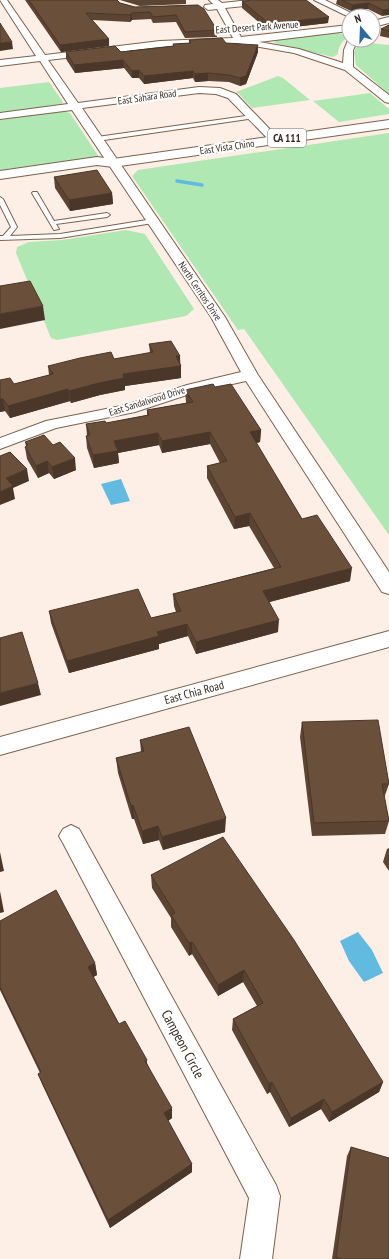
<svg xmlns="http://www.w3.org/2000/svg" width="389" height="1259" viewBox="0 0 389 1259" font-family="'PT Sans Narrow',sans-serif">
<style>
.green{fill:#afe8b2}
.water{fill:#61bae0}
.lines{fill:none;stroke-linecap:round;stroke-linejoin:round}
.stream{stroke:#61bae0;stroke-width:3.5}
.service-casing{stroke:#7e614c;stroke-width:2}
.minor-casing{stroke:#7e614c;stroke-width:2}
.primary-casing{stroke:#7e614c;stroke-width:2}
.service{fill:#fff;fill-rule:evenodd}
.minor{fill:#fff;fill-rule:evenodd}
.primary{fill:#fff;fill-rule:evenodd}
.wall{fill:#5b4432}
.shaded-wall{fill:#4a3729}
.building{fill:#6a4f3a;stroke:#4a3729}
.labels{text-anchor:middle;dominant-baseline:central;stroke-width:4;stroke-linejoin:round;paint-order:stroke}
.far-street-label{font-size:10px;fill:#362920;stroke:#fff}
.shield{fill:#fff;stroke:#726963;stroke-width:1}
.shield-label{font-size:11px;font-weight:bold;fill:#362920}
.street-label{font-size:12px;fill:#362920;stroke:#fff}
.near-street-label{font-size:14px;fill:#362920;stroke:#fff}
</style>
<rect width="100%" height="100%" fill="#fdefe5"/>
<path class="green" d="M338,33L348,36C343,41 338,46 338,54L333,57L274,43L277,40Z
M359,42L389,45V94L356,65L354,52Z
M278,76L283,78L310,100L252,108L239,94L236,92Z
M49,82L63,102L61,104L0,113V88Z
M370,93L389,109V114L339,122L313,101Z
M63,111L70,113L99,157L0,171V120Z
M389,133V535L244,329L238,330L132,176L138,170Z
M126,230L145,234L194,309L186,316L57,340L51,338L16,253L17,247L29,242L62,240Z"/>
<path class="water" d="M121,479L130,501L111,505L101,484Z
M358,932L372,950L383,973L364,982L349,961L340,941Z"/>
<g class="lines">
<path class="stream" d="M177,181L202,185"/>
<defs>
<path id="service" d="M253,115L256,117L255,118L97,141L94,139L97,137Z
M33,192H37L54,221L107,213L110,215L107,217L56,224L59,229L54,230L32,193Z
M0,197L3,199L17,227L10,236L60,234L153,219L156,221L153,223L60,238L0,240V236H3L11,227L0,205Z"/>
<path id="minor" d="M0,0H7L45,55L160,41L233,38L217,9L208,10L204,7L205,5L213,4L209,0H218L222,3L250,0H278L274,3L225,8L241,37L349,25V31L259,42L299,49L343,63L344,50L348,40H358L353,50V67L389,95V103L385,102L345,70L294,53L236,43L160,47L48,60L78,103L199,87L220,88L236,94L280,140L275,143L271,142L228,98L216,94L199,93L82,108L225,317L258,375L389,572V594L382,592L246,381L196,392L135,412L56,428L0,449V438L46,421L126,405L187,385L241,372L211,317L72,110L0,119V113L68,104L40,61L0,66V60L36,56Z
M314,0H325L357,16H349V17Z
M389,17V23L373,27V21Z
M389,631V647L0,755V737Z
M71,825L79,829L276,1185L280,1196L272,1259H240L249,1198L63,843L59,836L63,829Z"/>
<path id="primary" d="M389,120V128L113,167L97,165L0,179V171L97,157L113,159Z"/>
</defs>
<use href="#service" class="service-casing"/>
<use href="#minor" class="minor-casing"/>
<use href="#primary" class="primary-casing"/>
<use href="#service" class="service"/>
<use href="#minor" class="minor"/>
<use href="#primary" class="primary"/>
</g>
<path class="wall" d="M25,0H117L120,3L135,7L198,5L217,30V37L185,38L176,22L153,23L151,19L132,20L130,22L92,20L109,39V46L61,52Z
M120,0H186V4L140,6Z
M337,0H389L382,16L368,9L351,11L336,4Z
M242,1L328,23L268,30L242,8Z
M389,25V38L380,36L381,29Z
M189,40L226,43L258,52L246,84L240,86L229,82L208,81L195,82L193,78L144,84L139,78H132L124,68L75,73L66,59V52H121L173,46V44L189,43Z
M54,177L112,193L113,204L70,211L55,188Z
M149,344L180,356L181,378L125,386V390L100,395L71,403L70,401L10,418L5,411L0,412V380L14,384L49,375L48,366L114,359L150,353Z
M215,387L261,430L260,442L256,443L302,519L350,581L269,602L278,632L196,654L188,636L159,644V649L69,673L51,623L49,611L151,618L176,612L174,606L173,594L274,568L249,526L234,529L207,478V466L220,463L210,444L162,453L159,445L118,453L119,463L94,468L87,448L86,436H87L86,424L106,423L147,415V410L186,403V402L185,390Z
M25,442L76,470L54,479L49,473L38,478L27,459L25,447L26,446Z
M302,722L389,784L384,798L389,821L385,834L312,836L300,737Z
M140,740L225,832L163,850L159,840L143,844L134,819H132L118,773L116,758L141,752Z
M389,848V871L383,862L387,849Z
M151,875L383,1082L379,1092L329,1122L321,1109L289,1127L270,1092L267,1094L232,1030L233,1019L257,1006L243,982L218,996L192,954L189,956L171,927V918L152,888Z
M0,921L95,963L97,975L93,977L119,1024L147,1060V1063L172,1118L168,1121L192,1164V1172L110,1228L42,1084L38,1074L40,1073L0,990Z
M351,1147L389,1259H332L347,1156Z"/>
<path class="shaded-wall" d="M369,3L368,9L351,11L352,5Z
M389,9V15L382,16L383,10Z
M132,13V20L130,22V15Z
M329,17L328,23L268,30L269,24Z
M109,39V46L61,52L60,45Z
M12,42L13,49L0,51V43Z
M258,45V52L246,84L240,86V78Z
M123,60L124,68L75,73L74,65Z
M139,70V78H132V71Z
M193,71V78L144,84V76Z
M208,73V81L195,82V74Z
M112,193L113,204L70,211L69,200Z
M43,306L45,320L0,329V314Z
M176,356H180V366H181V378L125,386V390L100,395L71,403L69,391L123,374Z
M68,389L70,401L10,418L8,406Z
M0,399H3L5,411L0,412Z
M261,430L260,442L249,445L250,432Z
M210,432V444L162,453V441Z
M158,433L159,445L118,453L119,463L94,468L93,455L114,441Z
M75,458L76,470L54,479L52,467Z
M47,461L49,473L38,478L36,466Z
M27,469L29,481L13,488L15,499L0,505V492L6,478Z
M250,513L249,526L234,529L235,517Z
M352,568L350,581L262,604L263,591Z
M279,620L278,632L196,654V642Z
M187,624L188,636L159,644V649L69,673L67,661L157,632Z
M38,683L41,695L0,706V693Z
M133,805L134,819H132L131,806Z
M226,818L225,832L163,850L162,837Z
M158,826L159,840L143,844L142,831Z
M0,852L4,871L0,872Z
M0,891L4,912L0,913Z
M192,942V954L189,956V943Z
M95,963L97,975L90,979L88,967Z
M244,970L243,982L218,996V985Z
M272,1082L270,1092L267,1094L269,1084Z
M383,1082L379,1092L329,1122L332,1112Z
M324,1099L321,1109L289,1127L291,1118Z
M172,1108V1118L165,1123L164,1113Z
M192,1164V1172L110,1228L108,1220Z"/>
<path class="building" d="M29,0H117L120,3L135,7L198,5L204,9L217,30L185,32L176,15L153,17L150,12L132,13L130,15L86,13L109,39L60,45Z
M255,0H306L329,17L269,24L242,1Z
M342,0H389V9L383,10L369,3L352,5Z
M0,23L12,42L0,43Z
M389,25V31L381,29Z
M222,38L226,43L258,45L246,76L240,78L229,75L208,73L195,74L193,71L144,76L139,70L132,71L123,60L74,65L66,52L115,46L121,52L174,46L173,44L191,43L189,40Z
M97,170L112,193L69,200L54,177Z
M30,281L43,306L0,314V286Z
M171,341L180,356H176L181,366L123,374L124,378L99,383L69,391L68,389L8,406L3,399H0V380L10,378L14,384L53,374L48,366L80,358L111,352L114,359L153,352L149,344Z
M213,384L215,387L231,384L261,430L250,432L302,519L317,515L352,568L263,591L279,620L196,642L187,624L157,632L159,636L67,661L49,611L138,589L151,618L181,611L173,594L281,567L250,513L235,517L207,466L227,461L210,432L162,441L158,433L114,441L118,451L93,455L86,436L90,435L86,424L105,421L106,423L149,415L147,410L193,402L185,390Z
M44,435L53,445L60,442L75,458L52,467L47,461L36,466L25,447L28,445L25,442Z
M10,452L27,469L6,478L13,486L0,492V456Z
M22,632L38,683L0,693V638Z
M378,720L389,784H382L389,821L314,823L302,722Z
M189,727L226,818L162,837L158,826L142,831L133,805L131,806L116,758L144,751L140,740Z
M223,837L294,940L383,1082L332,1112L324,1099L291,1118L272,1082L269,1084L233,1019L263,1003L244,970L218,985L192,942L189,943L171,915L175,913L151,875Z
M56,890L95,963L88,967L119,1024L125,1021L147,1060L145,1061L172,1108L164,1113L192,1164L108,1220L38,1074L41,1072L0,987V921Z
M351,1147L389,1158V1259H341L336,1257Z"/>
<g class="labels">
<g class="far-street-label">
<text transform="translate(257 27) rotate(-4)">East Desert Park Avenue</text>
<text transform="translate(147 97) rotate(-8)">East Sahara Road</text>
<text transform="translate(227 147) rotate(-8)">East Vista Chino</text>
<text transform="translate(200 291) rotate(56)">North Cerritos Drive</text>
<text transform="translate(147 401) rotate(-17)">East Sandalwood Drive</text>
</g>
<rect class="shield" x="268" y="129" width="38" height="18" rx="3"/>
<g class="shield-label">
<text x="287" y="138">CA 111</text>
</g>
<g class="street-label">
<text transform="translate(194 692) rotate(-15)">East Chia Road</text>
</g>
<g class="near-street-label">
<text transform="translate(183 1044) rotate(62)">Campeon Circle</text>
</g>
</g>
<g transform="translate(361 28) rotate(341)"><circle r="19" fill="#ffffff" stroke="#afa9a6"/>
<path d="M0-3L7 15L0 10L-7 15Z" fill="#2c6aa1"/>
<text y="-6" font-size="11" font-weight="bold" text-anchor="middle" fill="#362920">N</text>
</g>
</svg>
